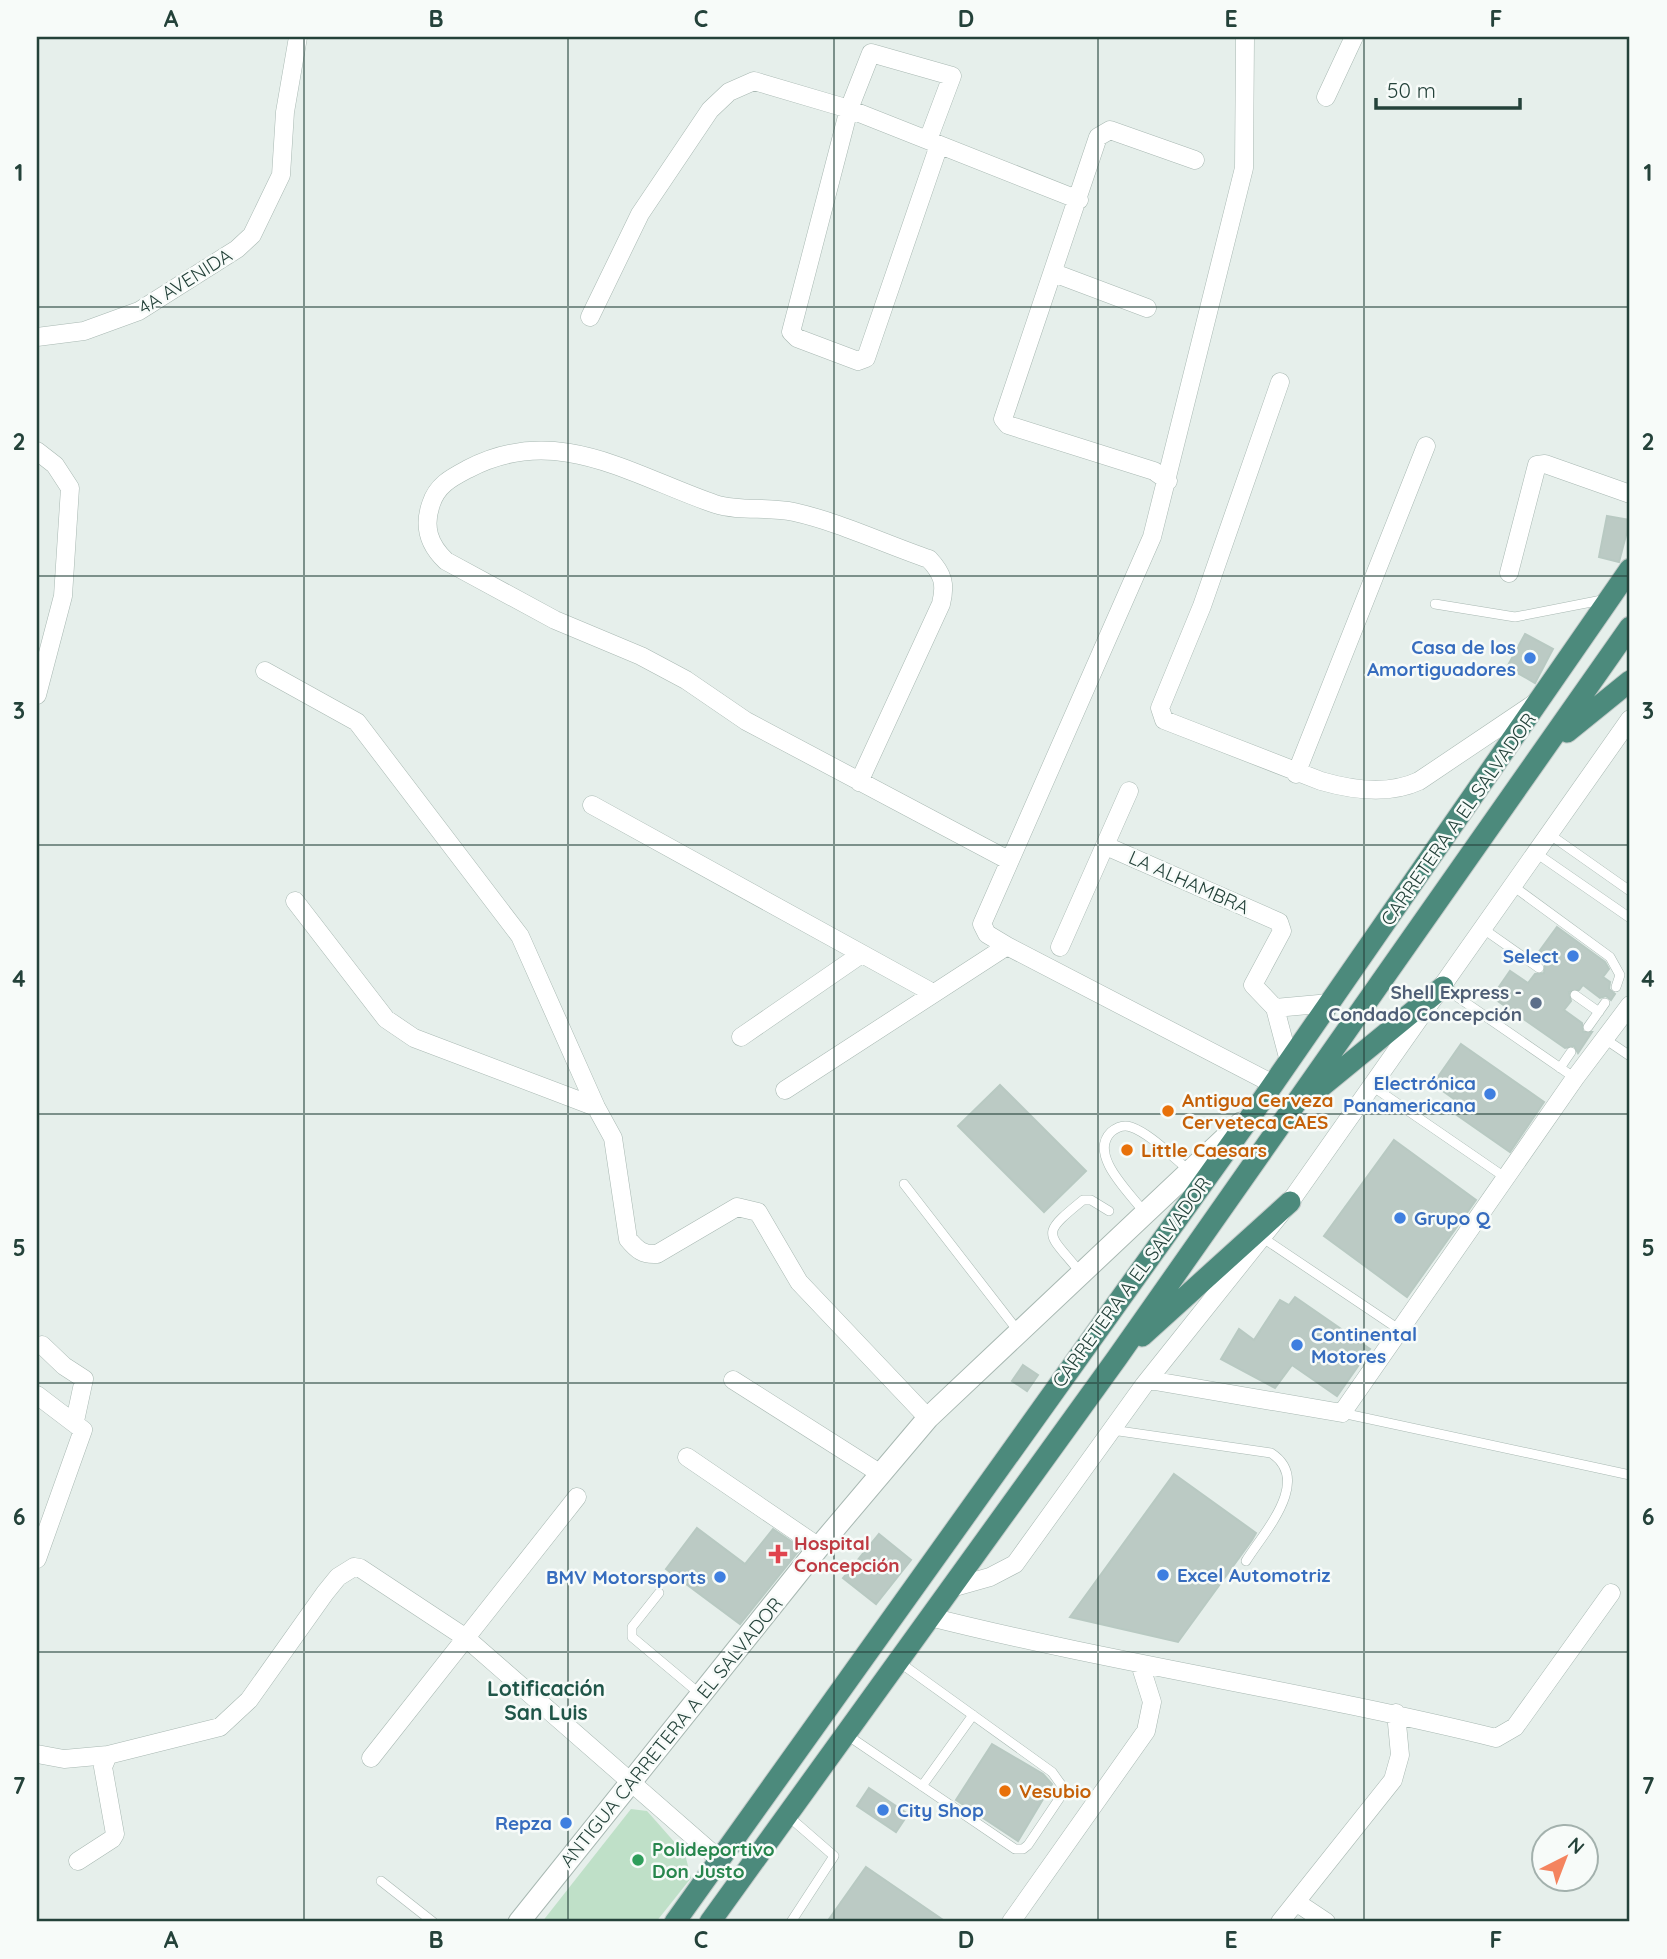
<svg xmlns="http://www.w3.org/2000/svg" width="1667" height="1959" viewBox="0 0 1667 1959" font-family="Quicksand,sans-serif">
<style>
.green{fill:#bfe0c8}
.building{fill:#bbcac4;stroke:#b8c9c2;stroke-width:2}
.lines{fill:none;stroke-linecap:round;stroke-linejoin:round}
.service-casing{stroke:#a8b8b2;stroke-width:10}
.minor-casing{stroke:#a8b8b2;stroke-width:19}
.tertiary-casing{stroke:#a8b8b2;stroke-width:23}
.trunk-casing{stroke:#c2cac8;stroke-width:23}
.service{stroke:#fff;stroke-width:9}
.minor{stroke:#fff;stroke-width:18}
.tertiary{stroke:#fff;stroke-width:21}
.trunk{stroke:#4c8a7c;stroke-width:21}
.grid{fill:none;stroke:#24423a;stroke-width:2;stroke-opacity:0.55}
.shop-dot{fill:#3f7fe0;stroke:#f7fbf9;stroke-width:2.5}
.service-dot{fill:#5c6f8a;stroke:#f7fbf9;stroke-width:2.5}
.food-dot{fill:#e8710a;stroke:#f7fbf9;stroke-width:2.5}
.health-dot{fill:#e0444e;stroke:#f7fbf9;stroke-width:2.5}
.leisure-dot{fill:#2e9e5b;stroke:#f7fbf9;stroke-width:2.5}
.labels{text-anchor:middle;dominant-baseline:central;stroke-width:5;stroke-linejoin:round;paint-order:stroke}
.street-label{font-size:19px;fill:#24423a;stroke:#f7fbf9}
.shop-label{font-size:19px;font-weight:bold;fill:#366cbe;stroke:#f7fbf9;text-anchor:end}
.service-label{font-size:19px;font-weight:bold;fill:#4e5e75;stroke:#f7fbf9;text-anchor:end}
.food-label{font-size:19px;font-weight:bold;fill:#c56008;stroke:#f7fbf9;text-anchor:start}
.health-label{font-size:19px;font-weight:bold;fill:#be3a42;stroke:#f7fbf9;text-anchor:start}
.leisure-label{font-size:19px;font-weight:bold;fill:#27864d;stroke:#f7fbf9;text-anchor:start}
.neighbourhood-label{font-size:21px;font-weight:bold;fill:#1f5548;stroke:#f7fbf9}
.neatline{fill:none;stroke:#24423a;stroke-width:2.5}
.grid-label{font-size:23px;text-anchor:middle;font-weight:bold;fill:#24423a}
</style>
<rect width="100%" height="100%" fill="#e6efeb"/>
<path class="green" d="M631,1809L647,1811L685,1854L691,1878L656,1922H542Z"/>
<path class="building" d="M1607,516L1630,520L1619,562L1599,557Z
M1525,634L1553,649L1535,683L1507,667Z
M1557,927L1605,962L1609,969L1603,977L1610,982L1609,989L1615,994L1611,1000L1606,996L1600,998L1583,985L1579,990L1569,992L1571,1001L1564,1010L1582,1023L1583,1032H1592L1578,1053L1574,1046L1565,1048L1492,997L1510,971L1528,983L1535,974L1544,973L1546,959L1538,953Z
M1461,1044L1544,1102L1510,1152L1454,1113L1461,1104L1433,1084Z
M1000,1085L1086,1171L1044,1212L958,1126Z
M1394,1140L1476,1200L1407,1297L1324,1236Z
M1295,1297L1370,1349L1337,1396L1292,1365L1275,1388L1221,1359L1239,1329L1254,1340L1280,1300L1289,1305Z
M1023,1365L1038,1375L1027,1391L1012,1381Z
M1174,1474L1256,1533L1252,1540L1178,1642L1070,1617Z
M697,1528L745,1564L773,1529L801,1548L740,1624L666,1569Z
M879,1534L911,1560L876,1604L843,1578Z
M992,1744L1043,1774L1052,1784L1018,1841L956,1800Z
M869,1788L908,1814L896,1832L857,1806Z
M866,1867L946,1922H827Z"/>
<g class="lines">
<defs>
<path id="service" d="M1435,604L1515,617L1607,599
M1549,834L1630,891
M1536,853L1630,918
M1513,886L1610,957L1620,975L1616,987
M1482,928L1539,968
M1443,987L1575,1078
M1575,995L1599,1012
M1588,1027L1605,1003
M1605,1039L1630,1056
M1560,1068L1571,1052
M1372,1086L1506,1178
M904,1184L1018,1331
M1144,1212C1130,1193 1088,1155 1111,1132C1117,1127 1123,1124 1131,1127C1151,1134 1172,1157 1189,1170
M1263,1238L1400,1330
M1080,1272C1047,1231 1039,1236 1083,1200H1091L1109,1211
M1342,1413L1630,1475
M1112,1430L1271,1453C1313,1480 1264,1532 1246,1561
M659,1593L632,1627V1637L700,1694
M847,1735L1015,1849H1023L1028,1845L1065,1790L1052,1772L899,1662
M922,1786L973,1715
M788,1816L834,1856L791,1922
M381,1881L433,1922"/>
<path id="minor" d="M1245,37L1244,168L1152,537L982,924L987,934L1007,946L1273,1084
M1326,97L1354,37
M928,140L952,76L871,53L849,109L791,332L797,338L858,361L866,358L939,145
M1054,273L1147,308
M590,317L640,214L710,110L729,92L754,81L849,109L1079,200
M37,337L84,331L139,311L237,249L252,235L281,175L285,112L298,37
M1280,382L1202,606L1160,708L1164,720L1321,781C1352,790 1389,795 1419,781L1535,703
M37,451L55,465L70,488L63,596L37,695
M1168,481L1154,471L1008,425L1003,419L1098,137L1110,130L1195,160
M1509,573L1537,465L1545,464L1630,494
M265,671L357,722L520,936L596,1107L613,1138L628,1239C637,1250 643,1255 657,1254L737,1207L758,1212L799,1282L928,1418
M1296,774L1426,446
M859,782L941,604C946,584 943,574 929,559C885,544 839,522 794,512C768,506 740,512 715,504C633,476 556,422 468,469C451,478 437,485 431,504C423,527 429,545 446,561L555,620L641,656L686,680L746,721L1008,860
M592,805L933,993
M1106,846L1279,922L1282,931L1253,985L1275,1008L1289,1061
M295,901L386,1019L414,1038L596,1107
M1060,947L1129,791
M1275,1008L1330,1003
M741,1037L860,955
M785,1090L1007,946
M42,1345L64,1366L84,1379L75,1421
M733,1380L881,1474
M1149,1380L1342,1413L1575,1078L1630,1005
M37,1395L83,1430L37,1559
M687,1457L819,1547
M951,1588L990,1577L1015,1564L1144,1385L1290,1202L1630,719
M930,1617C1117,1664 1309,1692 1496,1738L1515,1727L1611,1593
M37,1754L64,1759L108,1755
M371,1758L577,1497
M78,1861L112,1839L115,1834L103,1767L108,1755L220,1727L249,1700L325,1593L338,1577L354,1567L360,1568L466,1638L720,1860
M1296,1902L1326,1922
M1011,1922L1146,1731L1152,1702L1140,1664
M1280,1922L1393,1780L1400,1755L1396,1713"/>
<path id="tertiary" d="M519,1922L819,1547L928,1418L1241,1123"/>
<path id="trunk" d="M1567,732L1630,681
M1311,1095L1443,987
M1142,1336L1290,1202
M675,1922L1256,1109L1630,569
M710,1922L1117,1358L1630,627"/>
</defs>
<use href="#service" class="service-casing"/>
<use href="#minor" class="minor-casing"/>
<use href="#tertiary" class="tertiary-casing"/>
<use href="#trunk" class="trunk-casing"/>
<use href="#service" class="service"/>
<use href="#minor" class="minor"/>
<use href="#tertiary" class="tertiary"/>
<use href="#trunk" class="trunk"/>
</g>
<path class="grid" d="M304,37V1922M568,37V1922M834,37V1922M1098,37V1922M1364,37V1922M37,307H1630M37,576H1630M37,845H1630M37,1114H1630M37,1383H1630M37,1652H1630"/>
<g class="shop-dot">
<circle cx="1530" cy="658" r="7"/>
<circle cx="1573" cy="956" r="7"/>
<circle cx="1490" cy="1094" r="7"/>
<circle cx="1400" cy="1218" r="7"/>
<circle cx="1297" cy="1345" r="7"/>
<circle cx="1163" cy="1575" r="7"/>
<circle cx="720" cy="1577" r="7"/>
<circle cx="883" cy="1810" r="7"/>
<circle cx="566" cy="1823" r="7"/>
</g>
<circle class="service-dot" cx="1536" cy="1003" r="7"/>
<g class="food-dot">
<circle cx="1168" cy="1111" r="7"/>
<circle cx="1127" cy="1150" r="7"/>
<circle cx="1005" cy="1791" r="7"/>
</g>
<path class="health-dot" d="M774.5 1543.5h7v7h7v7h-7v7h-7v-7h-7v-7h7z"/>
<circle class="leisure-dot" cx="638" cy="1860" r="7"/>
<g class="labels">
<g class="street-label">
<text transform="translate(185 281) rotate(-32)">4A AVENIDA</text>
<text transform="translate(1458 819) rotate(-55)">CARRETERA A EL SALVADOR</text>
<text transform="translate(1189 882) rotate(24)">LA ALHAMBRA</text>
<text transform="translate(1131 1282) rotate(-54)">CARRETERA A EL SALVADOR</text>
<text transform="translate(671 1732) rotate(-51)">ANTIGUA CARRETERA A EL SALVADOR</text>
</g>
<g class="shop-label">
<text x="1516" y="647">Casa de los<tspan x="1516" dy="22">Amortiguadores</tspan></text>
<text x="1559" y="956">Select</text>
<text x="1476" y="1083">Electrónica<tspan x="1476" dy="22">Panamericana</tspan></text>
<text x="1414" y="1218" text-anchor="start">Grupo Q</text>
<text x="1311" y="1334" text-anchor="start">Continental<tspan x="1311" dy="22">Motores</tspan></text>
<text x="1177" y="1575" text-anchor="start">Excel Automotriz</text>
<text x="706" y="1577">BMV Motorsports</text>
<text x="897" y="1810" text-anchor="start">City Shop</text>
<text x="552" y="1823">Repza</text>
</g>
<g class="service-label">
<text x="1522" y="992">Shell Express -<tspan x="1522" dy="22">Condado Concepción</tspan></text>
</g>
<g class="food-label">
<text x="1182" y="1100">Antigua Cerveza<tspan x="1182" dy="22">Cerveteca CAES</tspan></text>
<text x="1141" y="1150">Little Caesars</text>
<text x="1019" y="1791">Vesubio</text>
</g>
<g class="health-label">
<text x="794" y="1543">Hospital<tspan x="794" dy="22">Concepción</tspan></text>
</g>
<g class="leisure-label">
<text x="652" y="1849">Polideportivo<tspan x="652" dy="22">Don Justo</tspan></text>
</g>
<g class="neighbourhood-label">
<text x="546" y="1688">Lotificación<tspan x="546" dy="24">San Luis</tspan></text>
</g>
</g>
<rect width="1667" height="1959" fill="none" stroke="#f7fbf9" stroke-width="77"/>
<g transform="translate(1565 1858) rotate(42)"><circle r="33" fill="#f7fbf9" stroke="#a3b1ad" stroke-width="2"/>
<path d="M0-5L12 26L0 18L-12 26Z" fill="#f4845f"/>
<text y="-10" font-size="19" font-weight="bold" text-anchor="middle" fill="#24423a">N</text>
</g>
<path d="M1376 98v10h144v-10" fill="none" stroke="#24423a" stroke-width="3.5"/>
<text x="1387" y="98" font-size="21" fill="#24423a" stroke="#f7fbf9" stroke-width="5" paint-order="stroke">50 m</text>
<rect x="38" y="38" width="1590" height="1882" class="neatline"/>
<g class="grid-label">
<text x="171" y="27">A</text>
<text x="436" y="27">B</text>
<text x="701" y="27">C</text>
<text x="966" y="27">D</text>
<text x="1231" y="27">E</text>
<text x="1496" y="27">F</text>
<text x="19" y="181">1</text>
<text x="1648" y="181">1</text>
<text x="19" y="450">2</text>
<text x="1648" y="450">2</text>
<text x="19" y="719">3</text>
<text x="1648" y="719">3</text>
<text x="19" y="987">4</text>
<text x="1648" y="987">4</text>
<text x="19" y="1256">5</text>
<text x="1648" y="1256">5</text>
<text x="19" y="1525">6</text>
<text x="1648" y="1525">6</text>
<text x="19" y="1794">7</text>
<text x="1648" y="1794">7</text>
<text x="171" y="1948">A</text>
<text x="436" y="1948">B</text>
<text x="701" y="1948">C</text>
<text x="966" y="1948">D</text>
<text x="1231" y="1948">E</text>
<text x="1496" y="1948">F</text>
</g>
</svg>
